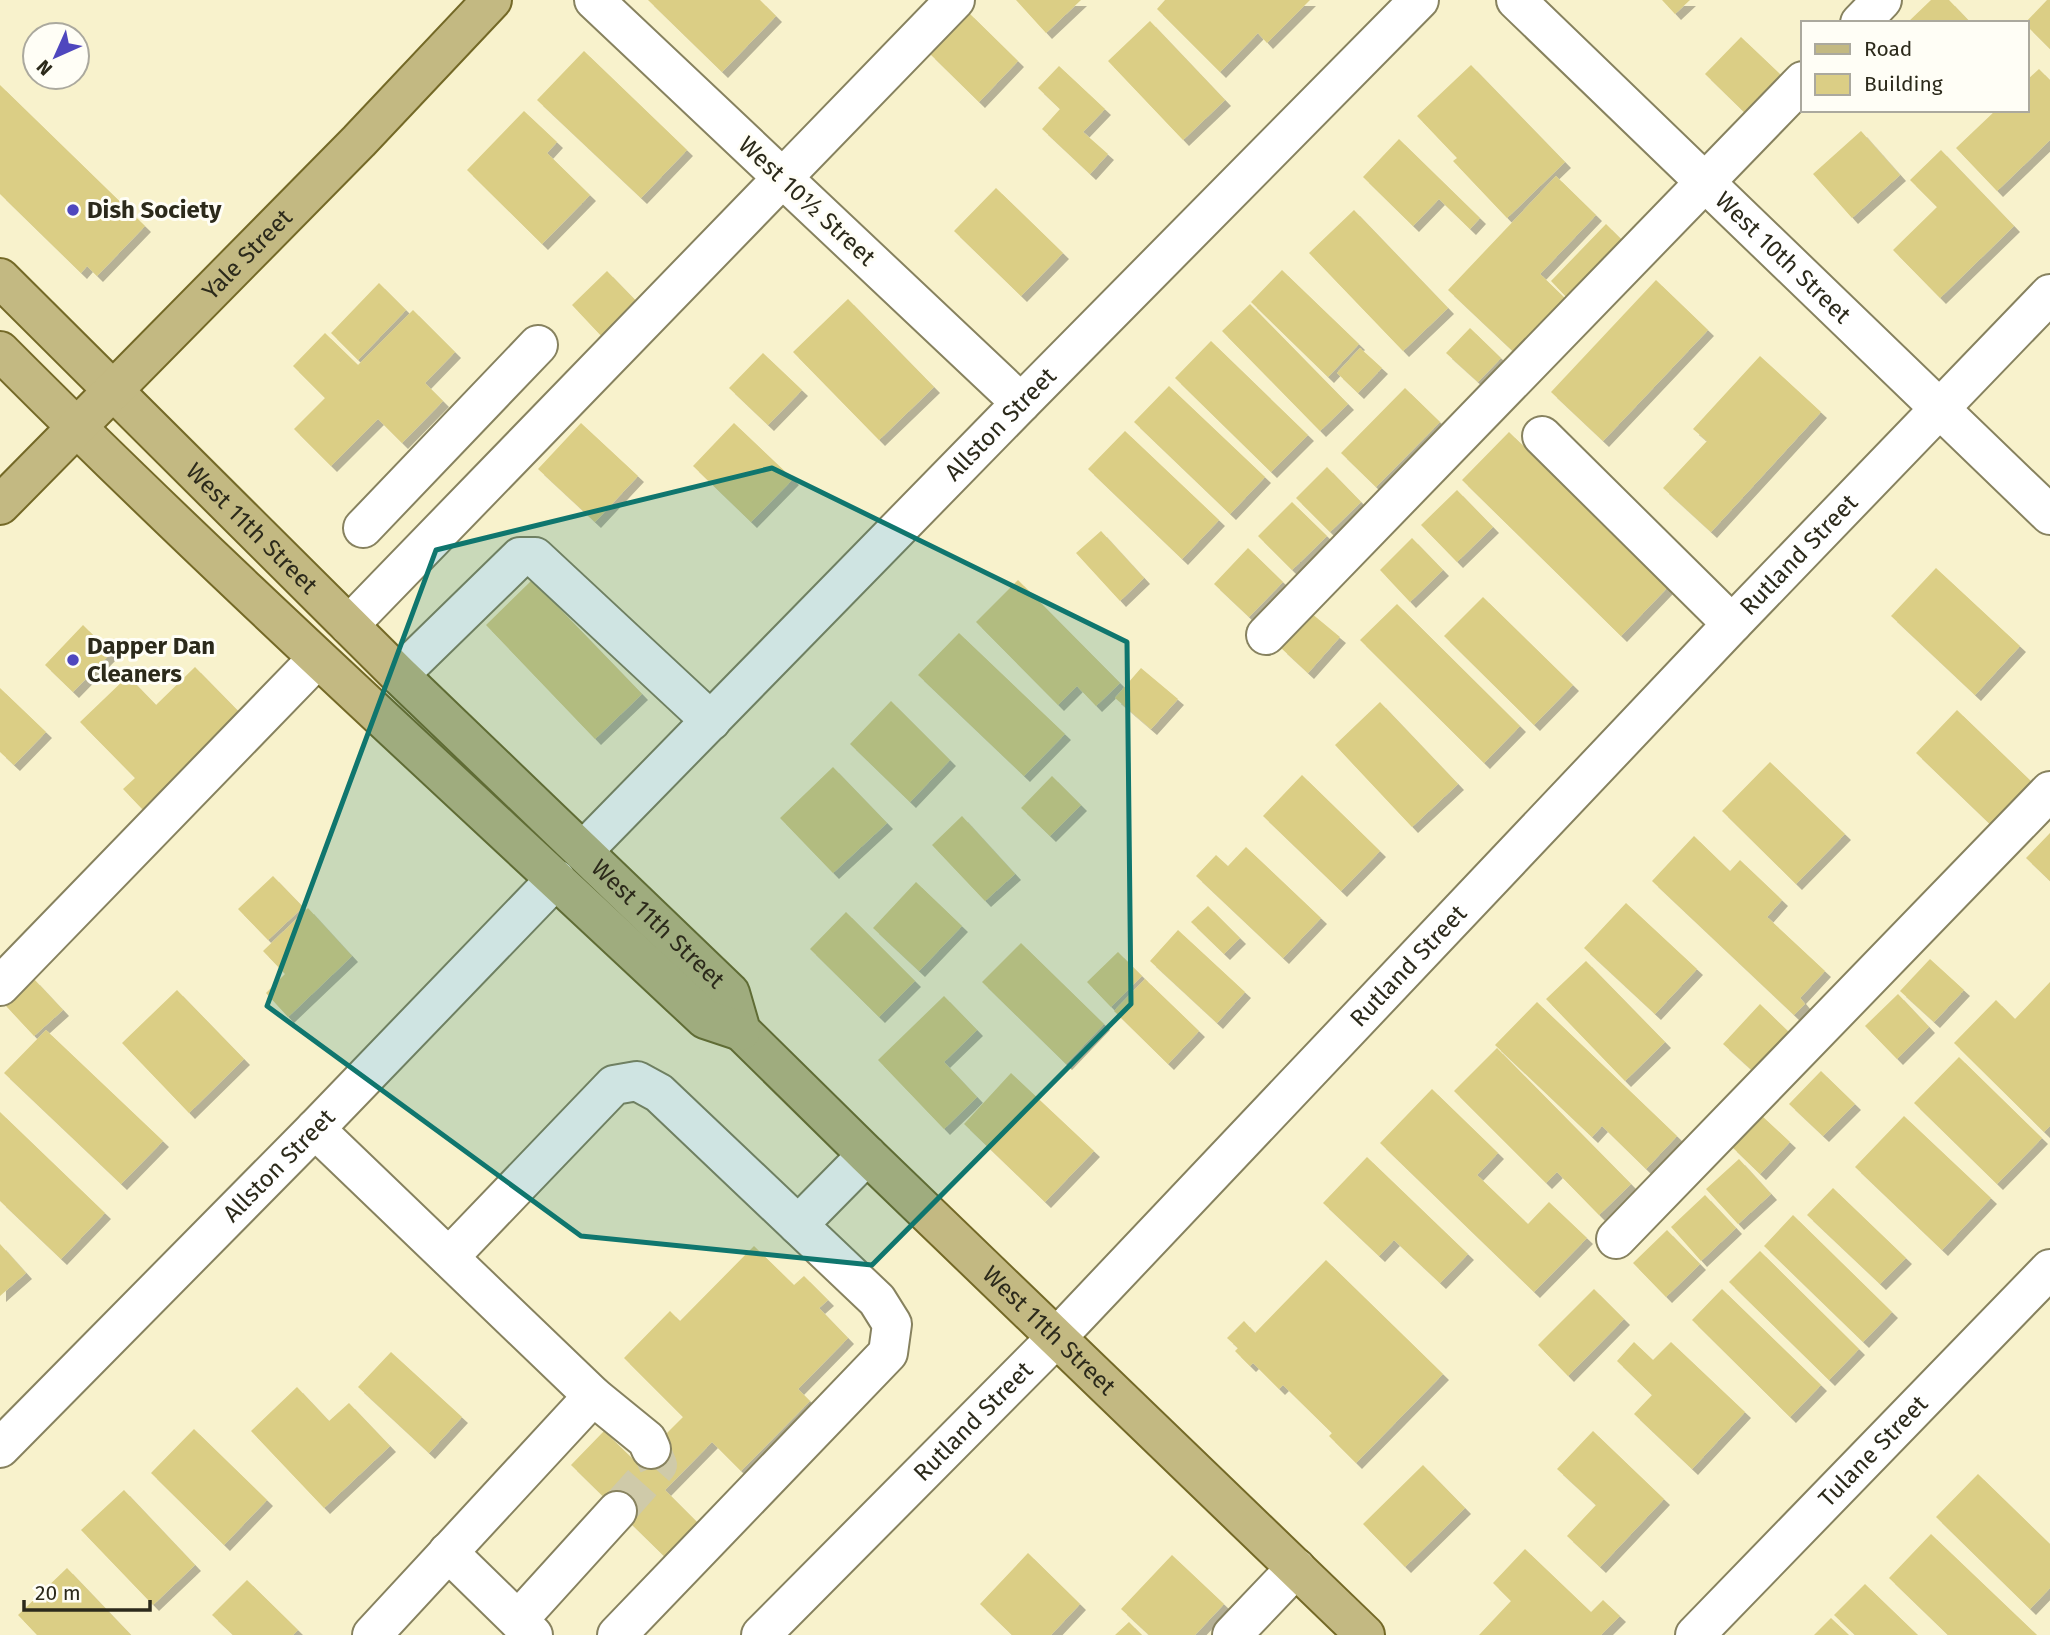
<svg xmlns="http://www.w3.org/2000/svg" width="2050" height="1635" viewBox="0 0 2050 1635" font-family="'Fira Sans',sans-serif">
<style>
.building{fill:#dbce85;filter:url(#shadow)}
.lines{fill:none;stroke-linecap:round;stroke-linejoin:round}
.minor-tunnel{stroke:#cfcaa9;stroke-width:38;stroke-dasharray:38 19;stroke-linecap:butt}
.minor-casing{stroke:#87825f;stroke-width:42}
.major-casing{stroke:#746927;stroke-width:42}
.minor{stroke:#fff;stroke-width:38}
.major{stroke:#c3b982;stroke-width:38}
.marked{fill:#0f766e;fill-opacity:0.2;stroke:#0f766e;stroke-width:5;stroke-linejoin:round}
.poi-dot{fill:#4f47be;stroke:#fffef6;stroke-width:2.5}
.labels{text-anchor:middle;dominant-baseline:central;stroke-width:6;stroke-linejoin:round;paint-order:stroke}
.street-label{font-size:24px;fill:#2c2a1b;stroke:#fffef6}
.poi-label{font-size:24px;font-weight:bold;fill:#2c2a1b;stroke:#fffef6;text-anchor:start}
</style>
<defs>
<filter id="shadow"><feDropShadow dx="6" dy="6" stdDeviation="0" flood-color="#0004"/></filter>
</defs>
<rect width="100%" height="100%" fill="#f8f2cc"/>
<path class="building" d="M648,0H760L776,16L722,72Z
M1016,0H1081L1046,33Z
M1165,0H1310L1267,43L1258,33L1220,72L1157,9Z
M1662,0H1690L1675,14Z
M1931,0H1949L1971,23H1907Z
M2047,0H2050V49L2027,26V23H2025Z
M968,12L1018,61L979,102L929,53Z
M1150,21L1225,100L1183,140L1108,61Z
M1741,37L1781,75L1745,113L1705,74Z
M584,51L687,150L641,198L537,100Z
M1471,65L1565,162L1507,218L1453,161L1457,158L1417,116Z
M1059,66L1105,109L1083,132L1108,154L1090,174L1042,129L1060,109L1038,88Z
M2039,69L2050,80V140L1997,191L1956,148L1996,110H2027V80Z
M0,85L145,226L97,276L87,266L81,273L0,194Z
M524,111L557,142L547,153L590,195L542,244L467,170Z
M1861,131L1900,175L1852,218L1813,174Z
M1399,139L1480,218L1470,229L1439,199L1413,226L1363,177Z
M1941,150L2014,226L1940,298L1893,250L1937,207L1910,180Z
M1556,176L1596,215L1540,274L1570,303L1519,357L1448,290Z
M996,188L1063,253L1021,296L954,231Z
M1354,210L1448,308L1403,351L1309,253Z
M1606,224L1626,244L1570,301L1551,281Z
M1282,270L1359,344L1328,377L1251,302Z
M607,271L641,306L605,340L572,305Z
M1656,280L1708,330L1603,441L1551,392Z
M379,283L406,310L358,360L331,333Z
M848,299L934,387L879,440L793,352Z
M1250,304L1348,404L1320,431L1222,331Z
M413,310L455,352L425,383L443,401L402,443L378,419L331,466L294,429L325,398L293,366L325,333L358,365Z
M1470,328L1501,358L1478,382L1446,353Z
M1211,341L1308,435L1271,472L1175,378Z
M1360,348L1382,368L1358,393L1337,373Z
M763,353L802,390L768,425L729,388Z
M1760,356L1821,412L1711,532L1663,488L1707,441L1693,429Z
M1169,386L1265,477L1230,514L1134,422Z
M1405,388L1440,422L1376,487L1341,453Z
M581,423L638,476L595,522L538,469Z
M734,423L793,479L751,522L693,466Z
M1125,431L1219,520L1182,559L1088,469Z
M1509,432L1668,587L1621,636L1462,480Z
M1327,467L1361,502L1330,532L1296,498Z
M1457,490L1493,527L1457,562L1421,525Z
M1292,502L1327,536L1292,570L1258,536Z
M1101,531L1144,578L1120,601L1076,553Z
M1412,538L1443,570L1410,602L1380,570Z
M1248,548L1283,582L1249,617L1214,584Z
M1936,568L2020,646L1975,695L1891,616Z
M532,580L642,694L595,739L486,625Z
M1018,580L1120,683L1096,706L1077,686L1058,705L976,622Z
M1483,597L1573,685L1534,725L1444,636Z
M1397,604L1520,726L1484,763L1360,640Z
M1311,613L1340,637L1308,673L1281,648Z
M83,625L111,653L73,692L45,665Z
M959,633L1065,734L1024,776L918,675Z
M195,667L243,716L144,811L123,789L135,778L80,722L128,676L156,705Z
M1141,668L1178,699L1151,729L1115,698Z
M0,688L46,732L14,765L0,752Z
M891,701L950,760L910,802L850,744Z
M1380,702L1458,784L1412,827L1335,745Z
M1957,710L2035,785L1994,828L1916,753Z
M1770,762L1845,834L1796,884L1722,811Z
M833,767L887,823L833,873L780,818Z
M1302,775L1380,851L1341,891L1263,816Z
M1052,776L1081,805L1050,836L1021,808Z
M962,816L1015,874L985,901L932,845Z
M2050,833V881L2026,858Z
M1694,836L1730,871L1740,860L1782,900L1767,917L1825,971L1800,998L1805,1004L1794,1015L1652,881Z
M1246,847L1321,918L1283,958L1196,876L1216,855L1228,866Z
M273,876L303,907L268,940L238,909Z
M916,882L962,926L919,971L873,928Z
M1626,903L1697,969L1655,1014L1584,948Z
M1208,906L1240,938L1224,954L1191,922Z
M308,908L352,956L288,1017L266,993L285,974L263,951Z
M846,912L915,981L879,1017L810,949Z
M1178,930L1245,992L1217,1023L1150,961Z
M1021,943L1104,1024L1066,1064L982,982Z
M1118,952L1142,976L1111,1007L1087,982Z
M1930,959L1964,990L1934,1022L1900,991Z
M1586,961L1665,1042L1625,1081L1546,999Z
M34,979L63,1010L34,1036L6,1006Z
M1145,979L1199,1031L1168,1064L1114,1011Z
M2050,982V1126L2044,1132L1954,1043L1996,1000L2015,1019Z
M177,990L244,1059L189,1113L122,1043Z
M1898,994L1929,1027L1897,1059L1865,1026Z
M944,996L977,1030L944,1062L977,1097L944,1129L878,1060Z
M1537,1002L1677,1136L1646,1169L1602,1126L1592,1137L1495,1045Z
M1760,1004L1792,1035L1755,1073L1723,1044Z
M46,1030L163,1141L121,1184L4,1073Z
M1497,1048L1631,1184L1599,1215L1557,1172L1546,1183L1454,1091Z
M1959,1057L2042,1138L1997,1184L1914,1103Z
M1821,1071L1855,1104L1823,1136L1789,1104Z
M1011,1073L1094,1151L1045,1202L964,1124Z
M1432,1089L1498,1153L1477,1175L1528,1224L1549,1202L1587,1238L1534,1292L1380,1143Z
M0,1112L105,1213L61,1259L0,1201Z
M1761,1115L1790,1142L1760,1174L1731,1146Z
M1904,1116L1991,1198L1942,1250L1855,1167Z
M1367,1157L1468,1254L1440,1283L1394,1240L1379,1256L1323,1203Z
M1739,1159L1771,1194L1738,1224L1706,1189Z
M1833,1188L1906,1258L1880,1284L1807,1215Z
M1705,1195L1736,1228L1701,1261L1671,1227Z
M1793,1215L1892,1312L1863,1342L1764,1246Z
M1667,1230L1700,1264L1666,1297L1633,1263Z
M0,1244L26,1273L0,1296Z
M754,1246L794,1285L804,1276L828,1300L819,1308L848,1338L798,1389L810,1401L741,1471L712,1442L665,1490L699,1524L666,1558L571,1465L604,1431L637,1463L683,1417L624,1358L670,1311L680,1321Z
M1760,1251L1859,1349L1829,1380L1729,1282Z
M1326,1260L1443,1374L1356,1463L1329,1436L1332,1433L1283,1385L1279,1389L1253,1363L1250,1366L1235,1351L1238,1348L1227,1338L1244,1321L1255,1333Z
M1594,1289L1624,1319L1568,1376L1538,1345Z
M1722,1289L1821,1385L1790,1417L1692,1320Z
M1634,1342L1653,1360L1671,1342L1745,1412L1692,1469L1634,1414L1652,1395L1617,1361Z
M391,1352L462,1417L429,1453L358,1387Z
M297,1387L329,1421L349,1403L390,1446L324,1508L251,1431Z
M194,1429L267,1500L224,1545L151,1473Z
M1593,1431L1664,1499L1600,1567L1567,1536L1596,1505L1557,1469Z
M1423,1465L1465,1508L1405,1567L1363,1524Z
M1978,1474L2050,1544V1588L2030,1609L1936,1517Z
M124,1490L195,1565L153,1605L81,1530Z
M1931,1534L2037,1635H1948L1889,1578Z
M1525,1549L1591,1612L1603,1600L1620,1616L1601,1635H1479L1511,1601L1493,1583Z
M1028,1553L1080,1604L1051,1635H1012L980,1604Z
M1172,1555L1224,1604L1195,1635H1149L1121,1609Z
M67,1568L131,1635H37L18,1615Z
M247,1580L298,1630L293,1635H233L212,1615Z
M1865,1584L1918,1635H1855L1834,1615Z
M1831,1618L1849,1635H1814Z
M1129,1622L1142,1635H1115Z"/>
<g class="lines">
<path class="minor-tunnel" d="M617,1511L658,1465L651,1449"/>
<defs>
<g id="minor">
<path d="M594,0L1021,403"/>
<path id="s1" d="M1516,0L2050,515"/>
<path d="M1860,23L1882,0"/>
<path d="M1542,436L1732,624"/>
<path d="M363,528L538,345"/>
<path d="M349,625L955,0"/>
<path d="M1266,635L1803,81"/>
<path d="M399,675L520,557H535L711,721"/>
<path id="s2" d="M583,851L1021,403L1419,0"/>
<path d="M0,986L317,659"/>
<path d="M315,1129L593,1396L647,1440L651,1449"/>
<path d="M798,1225L867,1155"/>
<path d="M1616,1239L2050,791"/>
<path d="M449,1257L614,1085L637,1081L659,1093L877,1300L892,1324L888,1353L617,1635"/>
<path id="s3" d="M0,1448L315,1129L556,879"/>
<path d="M448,1552L533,1635"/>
<path d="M518,1620L617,1511"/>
<path d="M372,1635L593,1396"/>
<path id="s4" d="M761,1635L1057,1337L1732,624L2050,294"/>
<path d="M1232,1635L1296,1568"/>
<path id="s5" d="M1695,1635L2050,1269"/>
</g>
<g id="major">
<path id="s6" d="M0,278L399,675L730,993L741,1031L867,1155L1365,1635"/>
<path d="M0,351C229,581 469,797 705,1019L741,1031"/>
<path id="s7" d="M0,505L359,141L492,0"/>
</g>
</defs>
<use href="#minor" class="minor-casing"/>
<use href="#major" class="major-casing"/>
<use href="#minor" class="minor"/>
<use href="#major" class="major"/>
</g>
<path class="marked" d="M772,468L1127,642L1131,1004L872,1265L581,1236L267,1006L436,550Z"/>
<g class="poi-dot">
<circle cx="73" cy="210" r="7"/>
<circle cx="73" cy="660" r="7"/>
</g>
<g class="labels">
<g class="street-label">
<text transform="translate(807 201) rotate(43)">West 10½ Street</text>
<text stroke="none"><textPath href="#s7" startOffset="352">Yale Street</textPath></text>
<text stroke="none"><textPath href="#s1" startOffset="371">West 10th Street</textPath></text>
<text stroke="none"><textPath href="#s2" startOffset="597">Allston Street</textPath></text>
<text stroke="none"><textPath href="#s6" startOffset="355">West 11th Street</textPath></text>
<text stroke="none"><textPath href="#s4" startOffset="1498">Rutland Street</textPath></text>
<text stroke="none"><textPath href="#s6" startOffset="922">West 11th Street</textPath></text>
<text stroke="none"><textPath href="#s4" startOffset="931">Rutland Street</textPath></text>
<text stroke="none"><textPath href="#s3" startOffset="397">Allston Street</textPath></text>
<text stroke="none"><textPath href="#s6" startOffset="1491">West 11th Street</textPath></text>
<text stroke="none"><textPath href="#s4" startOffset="301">Rutland Street</textPath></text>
<text stroke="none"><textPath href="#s5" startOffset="256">Tulane Street</textPath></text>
</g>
<g class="poi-label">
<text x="87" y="210">Dish Society</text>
<text x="87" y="646">Dapper Dan<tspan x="87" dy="28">Cleaners</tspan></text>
</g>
</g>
<rect x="1801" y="21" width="228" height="91" fill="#fffef6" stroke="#aba99e" stroke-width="2"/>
<rect x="1815" y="44" width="35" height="10" fill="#c3b982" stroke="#aba99e" stroke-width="2"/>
<text x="1864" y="56" font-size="21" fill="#2c2a1b">Road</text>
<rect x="1815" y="74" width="35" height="21" fill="#dbce85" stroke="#aba99e" stroke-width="2"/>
<text x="1864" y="91" font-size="21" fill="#2c2a1b">Building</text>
<g transform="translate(56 56) rotate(225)"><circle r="33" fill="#fffef6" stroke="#aba99e" stroke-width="2"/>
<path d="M0-5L12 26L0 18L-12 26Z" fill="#4f47be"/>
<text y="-10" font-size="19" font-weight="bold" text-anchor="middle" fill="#2c2a1b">N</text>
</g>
<path d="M24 1600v10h126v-10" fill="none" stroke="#2c2a1b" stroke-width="3.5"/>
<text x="35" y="1600" font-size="21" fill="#2c2a1b" stroke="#fffef6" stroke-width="5" paint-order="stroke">20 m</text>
</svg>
